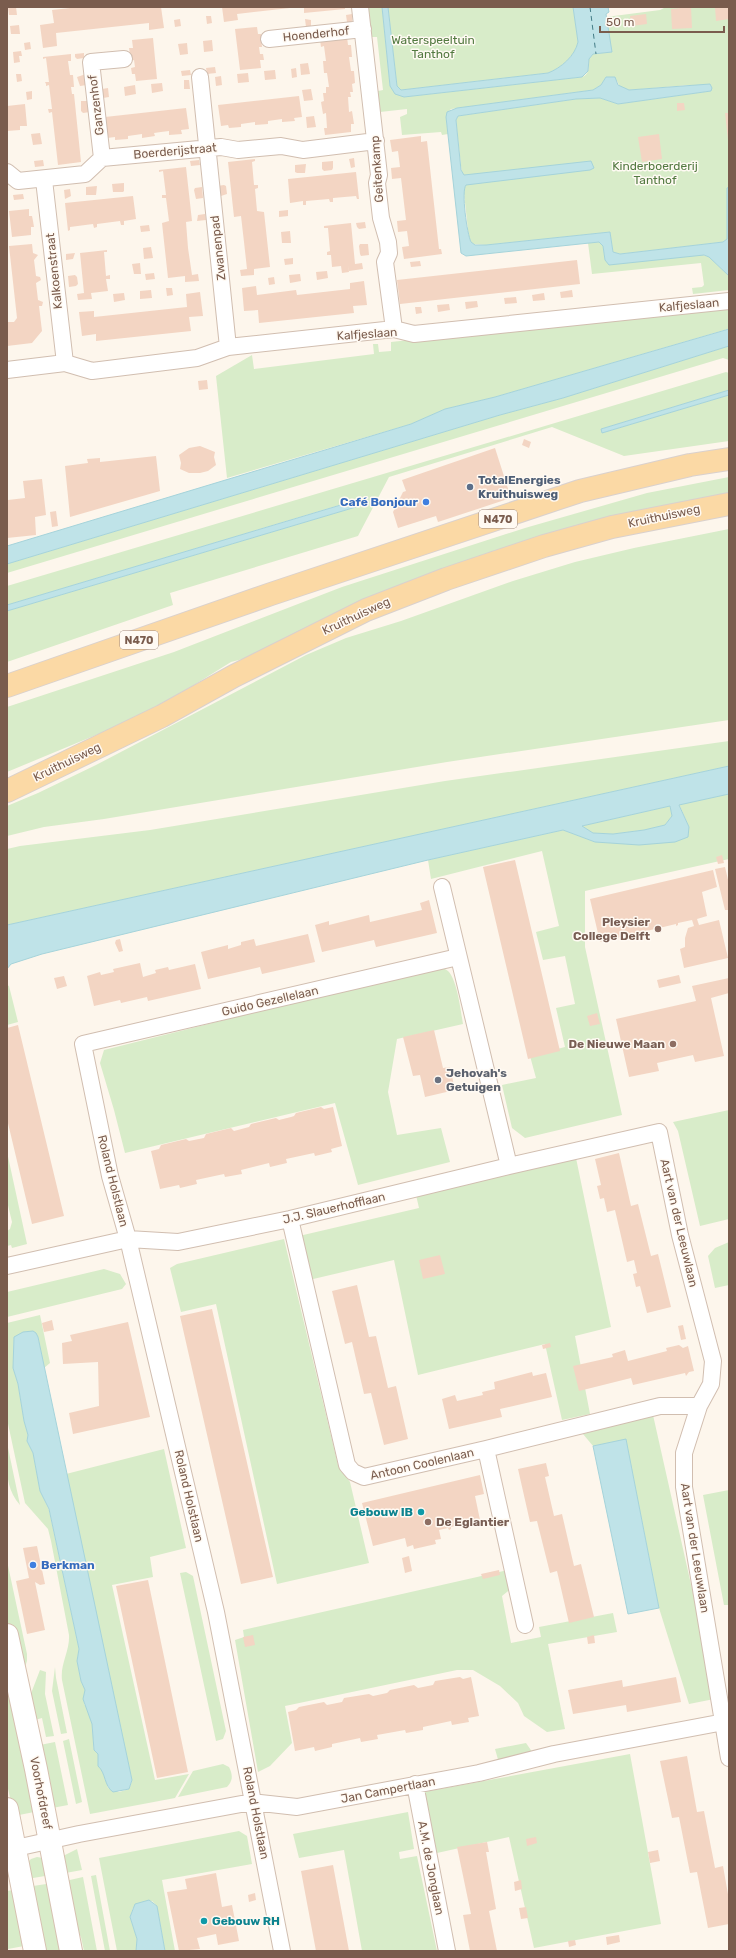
<svg xmlns="http://www.w3.org/2000/svg" width="736" height="1958" viewBox="0 0 736 1958" font-family="Rubik,sans-serif">
<style>
.green{fill:#d8ecc9}
.water{fill:#bfe3e8;stroke:#a5d3da;fill-rule:evenodd}
.lines{fill:none;stroke-linecap:round;stroke-linejoin:round}
.ferry{stroke:#437c86;stroke-width:1;stroke-dasharray:5 4;stroke-linecap:butt}
.building{fill:#f3d5c3}
.street-casing{stroke:#d1beb0;stroke-width:18}
.secondary-casing{stroke:#d6c0b0;stroke-width:24}
.primary-casing{stroke:#dad1cd;stroke-width:24}
.street{stroke:#fff;stroke-width:16}
.secondary{stroke:#fff;stroke-width:22}
.primary{stroke:#fbd9a5;stroke-width:22}
.service-dot{fill:#5c6f8a;stroke:#fffaf3;stroke-width:1.5}
.shop-dot{fill:#3f7fe0;stroke:#fffaf3;stroke-width:1.5}
.education-dot{fill:#8d6e63;stroke:#fffaf3;stroke-width:1.5}
.worship-dot{fill:#6b7280;stroke:#fffaf3;stroke-width:1.5}
.culture-dot{fill:#0f9aa8;stroke:#fffaf3;stroke-width:1.5}
.labels{text-anchor:middle;dominant-baseline:central;stroke-width:3;stroke-linejoin:round;paint-order:stroke}
.shield{fill:#fffaf3;stroke:#a28b7f;stroke-width:1}
.shield-label{font-size:11px;font-weight:bold;fill:#7a5c4d}
.street-label{font-size:12px;fill:#7a5c4d;stroke:#fffaf3}
.park-label{font-size:12px;fill:#537a41;stroke:#fffaf3}
.service-label{font-size:12px;font-weight:bold;fill:#4e5e75;stroke:#fffaf3;text-anchor:start}
.shop-label{font-size:12px;font-weight:bold;fill:#366cbe;stroke:#fffaf3;text-anchor:end}
.education-label{font-size:12px;font-weight:bold;fill:#785e54;stroke:#fffaf3;text-anchor:end}
.worship-label{font-size:12px;font-weight:bold;fill:#5b616d;stroke:#fffaf3;text-anchor:start}
.culture-label{font-size:12px;font-weight:bold;fill:#0d838f;stroke:#fffaf3;text-anchor:end}
</style>
<rect width="100%" height="100%" fill="#fdf6ec"/>
<path class="green" d="M367,7H382L390,86L404,97L582,77C590,74 589,66 589,59L593,54L611,52L606,17L660,10L666,7H729V187L727,188V239L723,242L620,254L613,252L610,232L486,245L473,244L469,239L456,120L458,116L576,99L600,98L618,104L711,91L690,85L629,90L620,87L617,81L606,77L601,85L593,90L451,109C444,115 447,125 448,134L442,135L441,132L402,135L400,117L407,114V109L380,112L378,91L383,90L377,37H371Z
M388,7H573L578,42C575,56 561,68 548,73L401,90L397,86Z
M599,242L603,246L605,260L703,255L709,257L729,276V290L693,294L692,288L702,287L704,285L701,263L592,274L588,243Z
M729,305L728,329L495,397L445,409L411,424L227,478L216,376L252,355L254,369L374,354L373,344H378L379,352L391,351V342Z
M729,346V360L723,358L7,573V564L500,415L563,398Z
M726,372L729,373V390L601,429L602,433L729,395V441L624,456L552,427L389,477L358,536L170,593L173,605L7,662V611L356,507L353,501L7,605V586Z
M729,477V500L663,511L262,654L231,662L149,713L7,772V707L174,652L342,587L525,528L647,493Z
M729,529V720L447,762L104,819L44,827L7,836V806L38,793L96,765L306,655L346,638L401,621L513,581L575,562L634,548Z
M729,741V766L7,925V849L20,846L150,830L445,781Z
M729,794V859L585,891V947L622,1115L525,1138L512,1128L502,1085L536,1078L530,1056L565,1047L556,1008L575,1004L565,956L543,960L536,932L559,926L542,851L431,879L428,860L563,830L595,842L689,827L679,804Z
M670,806L672,816L665,825L644,830L613,834L593,833L582,826Z
M433,968C438,968 444,967 448,971C457,979 461,1012 463,1024L397,1039L388,1092L397,1135L441,1128L450,1162L358,1185L335,1103L125,1153L114,1110L100,1063L104,1050Z
M7,985L9,986L18,1022L7,1025Z
M729,1110V1219L700,1226L678,1131L673,1122Z
M7,1152L27,1244L12,1248L11,1245L7,1246V1231L10,1229L12,1222L7,1201Z
M576,1158L611,1327L575,1336L590,1414L562,1420L545,1344L418,1375L394,1260L309,1280L299,1236L419,1208L416,1195Z
M284,1239L338,1465L350,1482L369,1563L277,1584L216,1304L181,1312L170,1268L177,1264Z
M729,1242V1285L715,1288L708,1256L715,1248Z
M104,1269L120,1274L126,1284L122,1289L7,1317V1292Z
M40,1315L50,1363L44,1368L38,1337H14L13,1368L18,1384L24,1421L28,1435L27,1441L33,1453L40,1491L49,1510L79,1649L77,1661L81,1681L85,1690L84,1704C95,1716 92,1734 94,1750L98,1754L108,1788L119,1792L129,1789L132,1781L66,1474L164,1449L186,1548L150,1557L153,1577L112,1585L155,1780L189,1774L175,1798L90,1814L62,1680C60,1664 70,1651 69,1635L51,1541L48,1529L25,1503L7,1419V1323Z
M653,1415L703,1638L714,1699L689,1704L659,1608L626,1440L593,1446L583,1434Z
M7,1443L20,1505C4,1487 7,1466 7,1443Z
M729,1490V1605H724L703,1495Z
M7,1561L27,1654V1661L23,1673L18,1672L7,1619Z
M508,1570L512,1588L502,1596L511,1643L541,1637L539,1627L613,1613L617,1632L548,1644L565,1729L547,1732L524,1716L518,1703L500,1686L473,1670H457L285,1706L292,1743L270,1766L258,1772L235,1640L244,1637L243,1630Z
M186,1572L193,1576L226,1731L223,1739L216,1741L180,1573Z
M7,1661L39,1811L14,1816L7,1784Z
M55,1667L56,1678L67,1733L61,1734L52,1691Z
M40,1670L46,1672L45,1694L54,1736L46,1737L42,1718L35,1720L30,1696Z
M69,1739L82,1802L76,1804L63,1741Z
M55,1742L68,1805L47,1809L40,1745Z
M526,1743L535,1756L499,1763L495,1749Z
M630,1754L661,1924L534,1948L509,1837L437,1853L424,1792Z
M223,1764L229,1767C233,1775 233,1781 227,1787L178,1797L193,1771Z
M408,1812L414,1849L399,1852L400,1859L417,1856L437,1951H362L344,1850L299,1858L293,1834Z
M239,1831L247,1836L252,1864L162,1880L175,1951H165L157,1906L152,1901L133,1908L130,1917L137,1939L136,1951H117L99,1858Z
M77,1849L82,1870L60,1874L63,1856Z
M37,1857L43,1858L51,1875L27,1879V1863L31,1859Z
M96,1875L110,1951H105L91,1876Z
M83,1877L97,1951H84L81,1937L67,1912L61,1882Z
M53,1883L66,1951H40L33,1886Z
M20,1889L24,1946L8,1949L7,1891Z"/>
<path class="water" d="M382,7H388L397,86L401,90L548,73C561,68 575,56 578,42L573,7H608L609,12L606,14L612,52L593,54L589,59L588,71L582,77L404,97L395,94L390,86Z
M606,77H615L618,85L629,90L710,84L712,88L711,91L618,104L600,98L576,99L458,116L456,120L461,170L464,175L591,161L594,168L590,170L466,185C461,191 467,234 471,242L475,245H486L610,232L613,252L620,254L723,242L727,239V188L729,187V276L709,257L704,255L609,265L605,260L603,246L599,242L466,256L461,253L446,117L447,112L457,108L593,90L601,85Z
M729,329V346L563,398L500,415L7,564V546L411,424L445,409L495,397Z
M729,390V395L602,433L601,429Z
M354,501L356,507L7,611V605Z
M729,766V794L679,805L689,827L688,837L675,842L639,845L595,842L563,830L428,860L42,954L11,964L7,969V925ZM670,806L672,816L665,825L644,830L613,834L593,833L582,826Z
M33,1331L36,1333L38,1337L132,1780L129,1789L113,1792C104,1786 106,1773 98,1766V1754L94,1750L92,1724L83,1699L85,1690L81,1681L77,1661L79,1649L49,1509L40,1491L33,1453L27,1441L28,1435L24,1421L18,1384L13,1368L14,1337L23,1332Z
M626,1439L659,1608L628,1614L593,1446Z
M149,1900L157,1906L165,1951H136L137,1939L130,1917L135,1904Z"/>
<g class="lines">
<path class="ferry" d="M590,7L596,54"/>
</g>
<path class="building" d="M8,7H16L17,15H9Z
M79,7H161L164,28L149,30V23L56,33L57,46L43,48L40,25L54,23L52,10Z
M222,7H290V8L237,14L238,20L224,22Z
M304,7H345V9L304,13Z
M691,7L692,28L672,29L671,9Z
M715,7H729V19L716,21Z
M352,14V22H347L346,15Z
M646,14L647,24L632,26L630,16Z
M206,16H211L212,23L207,24Z
M180,19L181,26L175,27L174,20Z
M305,19L311,20V26L306,27Z
M19,25L20,34H11L10,26Z
M257,27L258,34H261L262,47H259L260,54H263L264,60H260L261,68L240,70L235,29Z
M347,37L348,45H351L352,57H349L351,71H354L355,83L352,84L353,92H350L351,97H348L349,112L352,111L354,124H351V132L325,135L324,128H327L326,113L323,114L321,102L324,101L323,93H326V87H329L327,73H324L323,61H326L324,46L321,47L320,40Z
M153,38L157,79L136,81L135,74H132L131,68L135,67L134,60L131,61L129,48H133L132,40Z
M212,40L213,51L204,52L203,41Z
M30,42L31,49L25,50L24,43Z
M187,43L188,54L180,55L178,44Z
M21,51L22,56H19L20,62L14,63L13,52Z
M84,53V58L77,59L75,57V54Z
M71,54V61H68L70,75H73L74,87H71L72,94H74L81,162L58,165L52,112L49,113L48,109H52L49,85L46,86V84L45,82H49L46,58L43,59V57Z
M308,63L310,74L301,75L300,64Z
M215,67L216,73L207,74L206,68Z
M296,68L297,77L292,78L291,69Z
M190,70L191,75L182,76L181,71Z
M275,70L276,79L265,80L264,71Z
M248,73L249,82L238,83L237,74Z
M16,74H21L22,81L17,82Z
M86,74L87,85L80,86L77,77Z
M221,76L222,85L216,86L215,77Z
M184,80H189L190,89H184Z
M162,83L163,91L152,93L151,84Z
M135,85L136,94L125,96L124,87Z
M108,88L109,97L103,98L102,89Z
M311,89L313,100L304,101L302,90Z
M32,91V99L27,100L26,92Z
M299,96L302,117L294,118L295,121L282,122V119L268,121V124L255,125V122L241,124V127L229,128L228,125L221,126L218,105Z
M81,101H89L90,112L83,113L81,111Z
M677,103H684L685,110L677,111Z
M25,104L27,126H20V130L7,131V106Z
M186,108L189,129L181,130L182,134L169,135V131L161,132L154,133L155,136L142,138V134L128,136V139L115,140V137L107,138L105,117Z
M725,113H729V140H728Z
M314,116L316,127L307,128L306,117Z
M40,133L42,144L33,145L31,134Z
M659,134L662,159L642,162L638,137Z
M421,136V142L427,141L439,249H441L442,254L404,259L402,247L409,246L407,231L398,232L397,221L406,220L401,178L392,179L391,168L400,167L398,151L392,152L390,140Z
M354,158L355,167L351,168L349,159Z
M255,159V161L252,162L254,185H258V188L255,189L257,211L264,212L270,267L254,269V275L241,276L240,270L247,269L244,242L241,216L234,217L228,162Z
M43,160L44,166L35,167L34,161Z
M199,160L200,165L191,166L190,161Z
M333,161V168L332,170L324,171L322,169V162Z
M306,164L305,173H297L295,172V165Z
M186,167L192,221L186,222L188,248L192,275L198,274L199,281L185,282V276L168,278L162,223L169,221L166,198H162V195H166L163,171L159,172V170Z
M356,172L359,199H357L356,196L333,198V202H330L329,199L306,201V205H303V201L290,203L288,179Z
M124,183V191L123,192H113L112,184Z
M224,185L226,186L227,194L218,197L217,186Z
M97,186L96,195H86V187Z
M202,187L203,198L196,199L194,190L195,188Z
M70,189L71,196L65,199L64,190Z
M23,194L24,199L14,200L13,195Z
M133,196L136,219L124,221V225H121L120,221L97,224V227L94,228L93,224L70,227V230L68,231L65,203Z
M29,209V216H32L33,221L34,227H31V235L12,237L9,211Z
M288,210V216L279,217V211Z
M205,214L206,220L197,221L198,215Z
M365,222L366,228L359,229L357,227L356,223Z
M351,223L355,264L362,263L363,269L349,271L348,265L349,272L342,273L341,266L332,267L331,255H327V252L330,251L328,228H324V226Z
M149,225L150,231L141,232L140,226Z
M290,231L291,243H282L281,232Z
M32,244L33,253L38,255L34,260L36,276L40,277L41,280L36,283L38,300L43,302L42,306H39L42,331L32,343L7,346V322H14L17,318L9,246Z
M360,244H368L369,255L361,256L360,254L359,246Z
M151,247L153,258L144,259L143,248Z
M107,250V252H104L106,276L110,275V279H106L108,291L91,293L92,299L78,300L77,294L84,293L80,253Z
M75,253L73,259L66,260V254Z
M293,258V264L285,265L284,259Z
M577,260L580,284L400,304L397,280Z
M420,261L421,266L411,267L410,262Z
M140,263L141,274H134L132,264Z
M327,271L328,278L317,280L316,272Z
M154,273L155,279L146,280L145,274Z
M300,274L301,281L290,283L289,275Z
M75,275L77,277L78,284L76,286L69,287L68,276Z
M274,277L275,284L269,285L268,278Z
M364,281L367,305L353,306L354,313L259,323L258,310L244,311L242,288L256,286L257,295L296,290L297,295L350,289V283Z
M166,288H172L173,295L167,296Z
M151,290L152,298L140,299V291Z
M572,290L573,297L561,298L560,292Z
M200,292L203,316L189,317L191,331L96,341V334L82,336L79,312L94,311V317L187,307L186,294Z
M124,293L125,300L114,302L113,294Z
M544,293L545,300L533,301L532,295Z
M516,297L517,303L505,304L504,298Z
M477,301L478,307L466,309L465,302Z
M449,304L450,310L438,312L437,305Z
M415,307H421L422,313L416,314Z
M207,380L208,389L199,390L198,381Z
M524,439L531,442L529,448L522,445Z
M200,446L215,452L214,457L216,465L208,471L200,473H189L180,469L181,463L179,455L189,448Z
M495,448L511,498L438,522L436,516L398,528L393,512L403,492L406,491L402,480Z
M156,456L160,491L70,517L65,466L88,463L87,459L100,458V462Z
M42,479L46,515L35,517L36,535L7,538V496L8,500L25,498L23,481Z
M56,511L58,526L52,527L50,512Z
M722,855L724,863L718,864L716,857Z
M515,860L560,1051L528,1059L483,867Z
M725,867L729,884V910H725L715,869Z
M713,870L717,887L702,892L707,916L697,919L699,925L719,920L728,958L684,968L680,949L685,947V938L688,928L694,926L692,920L678,923V925L676,926V924L600,942L590,899Z
M429,900L437,933L376,947L374,940L322,952L315,925L329,921V925L369,915L370,922L422,910L420,903Z
M308,934L315,962L262,974L260,967L208,979L201,952L228,945V949L241,945V942L254,939L256,946Z
M120,939L123,951L119,952L115,943L116,940Z
M140,963L143,977L156,973L155,970L168,967L169,970L195,964L201,989L148,1001L147,997L121,1003L120,1000L94,1006L87,976L100,972L101,975L114,972L113,969Z
M679,975L681,983L659,988L657,980Z
M64,976L67,986L57,989L54,978Z
M729,978V993L711,998L724,1056L695,1062L693,1055L657,1063L659,1071L629,1077L616,1019L696,1001L692,986Z
M597,1013L600,1024L590,1026L587,1016Z
M18,1025L64,1216L32,1224L7,1119V1028Z
M434,1030L443,1068L450,1067L455,1090L425,1097L420,1075L413,1076L403,1037Z
M321,1107L324,1109L333,1107L342,1146L331,1149L332,1152L315,1156L314,1153L286,1159L287,1163L270,1167L269,1163L241,1170L242,1174L225,1177L224,1174L196,1180L197,1184L180,1188L179,1185L160,1189L151,1151L159,1149L161,1145L186,1139L189,1141L204,1138L206,1134L231,1128L234,1131L249,1127L251,1124L276,1118L279,1120L291,1117L294,1116L296,1113Z
M619,1153L631,1206L638,1204L651,1256L658,1254L671,1307L647,1313L640,1286L636,1287L633,1274L637,1273L634,1260L627,1262L615,1210L607,1212L604,1198L600,1199L597,1186L601,1185L595,1159Z
M440,1255L445,1274L423,1279L419,1260Z
M357,1285L369,1337L376,1336L388,1388L396,1386L408,1439L384,1445L371,1393L364,1394L352,1342L345,1344L332,1291Z
M212,1309L273,1577L241,1584L180,1316Z
M52,1320L54,1330L44,1332L42,1323Z
M128,1322L150,1417L73,1434L69,1413L99,1406L98,1362L63,1364L62,1343L72,1341L70,1335Z
M683,1325L686,1339L681,1340L678,1326Z
M550,1343L551,1347L543,1349L542,1345Z
M679,1345L683,1348L688,1346L694,1371L689,1372L686,1376L685,1373L633,1385L631,1378L579,1391L573,1366L613,1357L612,1354L625,1350L628,1361L667,1351L666,1348Z
M532,1372L533,1376L546,1373L552,1397L500,1409L502,1417L449,1429L442,1399L455,1395L457,1401L483,1395L482,1392L495,1389L494,1382Z
M546,1463L549,1476L545,1477L554,1516L562,1514L574,1566L581,1564L594,1617L569,1623L557,1571L550,1573L537,1521L530,1522L518,1469Z
M480,1475L484,1494L475,1496L480,1520L451,1527V1529L449,1530L448,1528L439,1530L441,1539L435,1540L436,1544L414,1549L413,1545L407,1547L405,1538L373,1546L362,1503Z
M37,1546L45,1584L40,1585L35,1582L45,1630L27,1634L16,1581L29,1578L23,1548Z
M409,1556L412,1571L405,1573L402,1558Z
M499,1570L500,1575L483,1579L481,1574Z
M148,1580L188,1772L157,1778L116,1586Z
M253,1635L255,1645L245,1647L243,1637Z
M594,1635L595,1643L588,1644L587,1637Z
M460,1677L463,1679L471,1677L479,1716L468,1718L469,1722L452,1725L451,1721L423,1727V1730L406,1733L405,1730L377,1735L378,1739L361,1742L360,1738L332,1744V1747L315,1751L314,1747L295,1751L288,1712L296,1710L299,1707L324,1702L327,1705L342,1702L344,1698L369,1694L373,1696L387,1693L390,1690L414,1685L418,1688L433,1685L435,1681Z
M676,1677L681,1702L627,1712L626,1705L573,1714L568,1690L622,1680L623,1687Z
M687,1756L697,1812L704,1811L715,1868L723,1866L729,1900V1924L708,1928L697,1872L690,1873L679,1817L672,1818L660,1761Z
M536,1837L537,1843L527,1846L526,1839Z
M487,1842L489,1852H486L496,1909L489,1911L497,1951H470L463,1915L471,1914L457,1847Z
M658,1850L660,1861L650,1863L648,1852Z
M333,1865L349,1951H316L301,1871Z
M216,1873L222,1907L232,1905L239,1941L218,1945L216,1934L197,1938L200,1949L179,1951L167,1892L187,1889L185,1879Z
M521,1880L522,1889L515,1891L514,1882Z
M255,1893L256,1900L249,1902L248,1895Z
M526,1907L528,1918L521,1919L519,1908Z
M619,1935L620,1942L607,1945L606,1937Z
M575,1940L576,1945L569,1947L568,1941Z"/>
<g class="lines">
<defs>
<path id="street" d="M360,7L379,175L377,183L381,218L388,242L389,253L385,262L394,329
M269,39L363,29
M200,77L228,347
M102,158L91,62L124,59
M7,172L18,181L85,174L102,158L221,147L238,150L281,146L303,150L376,141
M44,180L65,363
M7,370L65,363L92,371L197,358L228,347L394,329L414,334L729,301
M442,887L509,1166
M290,1219L347,1465L353,1472L364,1477L486,1449L660,1406H699
M7,1266L128,1239L178,1242L290,1219L509,1166L659,1132L680,1235L713,1361L711,1384L699,1406L684,1453V1487L729,1758
M486,1449L525,1625
M415,1784L447,1951
M7,1850L79,1834L252,1802L297,1807L479,1773L554,1754L724,1722
M282,1951L216,1612L128,1239L110,1176L83,1044L458,957"/>
<path id="secondary" d="M7,1635L36,1769L71,1951
M7,1809L35,1951"/>
<path id="primary" d="M7,686L271,594L580,491L690,465L729,459
M7,791L162,716L234,676L366,610L446,579L544,546L612,527L729,504"/>
</defs>
<use href="#street" class="street-casing"/>
<use href="#secondary" class="secondary-casing"/>
<use href="#primary" class="primary-casing"/>
<use href="#street" class="street"/>
<use href="#secondary" class="secondary"/>
<use href="#primary" class="primary"/>
</g>
<circle class="service-dot" cx="470" cy="487" r="4"/>
<g class="shop-dot">
<circle cx="426" cy="502" r="4"/>
<circle cx="33" cy="1565" r="4"/>
</g>
<g class="education-dot">
<circle cx="658" cy="929" r="4"/>
<circle cx="673" cy="1044" r="4"/>
<circle cx="428" cy="1522" r="4"/>
</g>
<circle class="worship-dot" cx="438" cy="1080" r="4"/>
<g class="culture-dot">
<circle cx="421" cy="1512" r="4"/>
<circle cx="204" cy="1921" r="4"/>
</g>
<g class="labels">
<g class="shield">
<rect x="479" y="510" width="38" height="18" rx="3"/>
<rect x="120" y="631" width="38" height="18" rx="3"/>
</g>
<g class="shield-label">
<text x="498" y="519">N470</text>
<text x="139" y="640">N470</text>
</g>
<g class="street-label">
<text transform="translate(316 34) rotate(-6)">Hoenderhof</text>
<text transform="translate(96 105) rotate(-97)">Ganzenhof</text>
<text transform="translate(175 151) rotate(-5)">Boerderijstraat</text>
<text transform="translate(377 169) rotate(-94)">Geitenkamp</text>
<text transform="translate(218 248) rotate(-96)">Zwanenpad</text>
<text transform="translate(54 271) rotate(-96)">Kalkoenstraat</text>
<text transform="translate(689 305) rotate(-5)">Kalfjeslaan</text>
<text transform="translate(367 334) rotate(-4)">Kalfjeslaan</text>
<text transform="translate(664 516) rotate(-12)">Kruithuisweg</text>
<text transform="translate(356 616) rotate(-25)">Kruithuisweg</text>
<text transform="translate(67 762) rotate(-26)">Kruithuisweg</text>
<text transform="translate(270 1001) rotate(-13)">Guido Gezellelaan</text>
<text transform="translate(113 1181) rotate(76)">Roland Holstlaan</text>
<text transform="translate(334 1208) rotate(-13)">J.J. Slauerhofflaan</text>
<text transform="translate(679 1223) rotate(77)">Aart van der Leeuwlaan</text>
<text transform="translate(422 1464) rotate(-13)">Antoon Coolenlaan</text>
<text transform="translate(189 1496) rotate(77)">Roland Holstlaan</text>
<text transform="translate(695 1548) rotate(81)">Aart van der Leeuwlaan</text>
<text transform="translate(388 1790) rotate(-11)">Jan Campertlaan</text>
<text transform="translate(41 1793) rotate(79)">Voorhofdreef</text>
<text transform="translate(256 1813) rotate(79)">Roland Holstlaan</text>
<text transform="translate(431 1868) rotate(79)">A.M. de Jonglaan</text>
</g>
<g class="park-label">
<text x="433" y="40">Waterspeeltuin<tspan x="433" dy="14">Tanthof</tspan></text>
<text x="655" y="166">Kinderboerderij<tspan x="655" dy="14">Tanthof</tspan></text>
</g>
<g class="service-label">
<text x="478" y="480">TotalEnergies<tspan x="478" dy="14">Kruithuisweg</tspan></text>
</g>
<g class="shop-label">
<text x="418" y="502">Café Bonjour</text>
<text x="41" y="1565" text-anchor="start">Berkman</text>
</g>
<g class="education-label">
<text x="650" y="922">Pleysier<tspan x="650" dy="14">College Delft</tspan></text>
<text x="665" y="1044">De Nieuwe Maan</text>
<text x="436" y="1522" text-anchor="start">De Eglantier</text>
</g>
<g class="worship-label">
<text x="446" y="1073">Jehovah's<tspan x="446" dy="14">Getuigen</tspan></text>
</g>
<g class="culture-label">
<text x="413" y="1512">Gebouw IB</text>
<text x="212" y="1921" text-anchor="start">Gebouw RH</text>
</g>
</g>
<rect width="736" height="1958" fill="none" stroke="#7a5c4d" stroke-width="16"/>
<path d="M600 26v6h124v-6" fill="none" stroke="#7a5c4d" stroke-width="2"/>
<text x="606" y="26" font-size="12" fill="#7a5c4d" stroke="#fffaf3" stroke-width="3" paint-order="stroke">50 m</text>
</svg>
